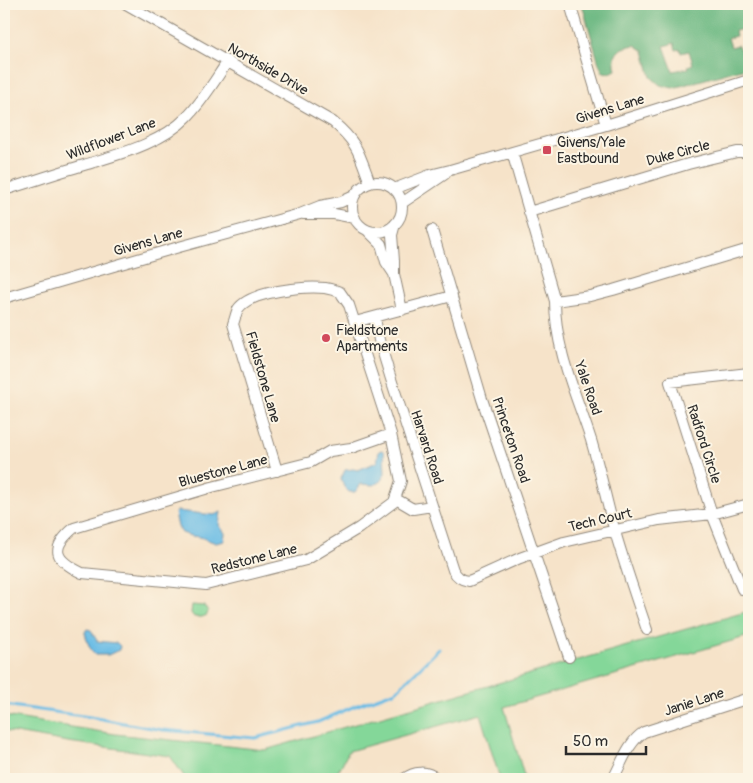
<svg xmlns="http://www.w3.org/2000/svg" width="753" height="783" viewBox="0 0 753 783" font-family="Pangolin,sans-serif">
<style>
.green{fill:#84d799;stroke:#588162}
.forest{fill:#6bb881;stroke:#4b7256;fill-rule:evenodd}
.water{fill:#69bce5;stroke:#4a7488}
.lines{fill:none;stroke-linecap:round;stroke-linejoin:round}
.stream{stroke:#69bce5;stroke-width:3}
.minor-casing{stroke:#90877a;stroke-width:12}
.minor{stroke:#fff;stroke-width:10}
.poi-dot{fill:#d1495b;stroke:#fcf5e5;stroke-width:2}
.labels{text-anchor:middle;dominant-baseline:central;stroke-width:4;stroke-linejoin:round;paint-order:stroke}
.street-label{font-size:14px;fill:#2b2b2b;stroke:#fcf5e5}
.poi-label{font-size:14px;fill:#2b2b2b;stroke:#fcf5e5;text-anchor:start}
</style>
<rect width="100%" height="100%" fill="#fcf5e5"/>
<filter id="ink" filterUnits="userSpaceOnUse"><feTurbulence type="fractalNoise" baseFrequency=".02" numOctaves="2"/><feDisplacementMap in="SourceGraphic" scale="10" xChannelSelector="R" yChannelSelector="G"/><feConvolveMatrix kernelMatrix="1 2 1 2 8 2 1 2 1" color-interpolation-filters="sRGB"/></filter>
<filter id="wash" filterUnits="userSpaceOnUse"><feTurbulence type="fractalNoise" baseFrequency=".0096" numOctaves="4" result="noise"/><feDisplacementMap in="SourceGraphic" scale="20" xChannelSelector="R" yChannelSelector="G"/><feGaussianBlur stdDeviation="1.12" result="paint"/><feColorMatrix in="noise" values="0 0 0 0 0 0 0 0 0 0 0 0 0 0 0 0 0 1.4 0 .05"/><feComposite in="paint" operator="in"/></filter>
<g filter="url(#wash)">
<rect width="100%" height="100%" fill="#f6e3c9"/>
<path class="green" d="M192,605L204,606L208,611L207,615L202,617H194L191,613Z
M749,611V636L504,707L525,779H500L480,714L349,751L334,779H186L170,756L68,742L4,731V716L115,734L265,750Z"/>
<path class="forest" d="M582,4H749V28L735,31L736,36L728,38L731,47L738,45L740,50L749,47V67L673,88L660,85L651,77L644,51L635,45C618,48 612,53 616,70L610,73L603,72L599,64ZM674,43L676,50L680,49L681,53L689,51L693,64L688,66L689,68L673,71L664,46Z"/>
<path class="water" d="M382,450L384,452L385,473L381,481L374,485L361,484L355,492H349L344,487L341,479L345,470L353,469L358,470L377,462L379,451Z
M177,511L214,515L221,512L219,525L225,533L224,541L216,543L200,537L191,536L182,533L178,527L175,513Z
M87,629L91,630L97,641L117,643L120,646L119,650L108,655H96C89,649 87,641 85,632Z"/>
<g class="lines">
<path class="stream" d="M4,705L90,717L163,730L255,738L318,722L355,706L396,691L439,649"/>
</g>
</g>
<g filter="url(#ink)">
<g class="lines">
<defs>
<path id="minor" d="M126,4L333,122C358,143 359,153 370,183
M570,4L606,125
M512,152L555,301C555,350 576,394 591,440C599,467 605,494 612,521C622,558 635,594 647,630
M352 207a25 25 0 1 1 50 0a25 25 0 1 1-50 0Z
M394,189L430,175L450,170L606,125L749,80
M4,190C30,182 57,173 84,165C119,154 161,144 187,117C203,101 215,80 228,61
M402,203L445,174
M529,212L688,164L737,152H749
M303,214H334L355,218
M395,224L392,235L394,261V274L402,310
M367,230L381,244L386,262L394,274
M432,230L482,399L569,657
M4,298L179,247L300,214L320,206L341,202L354,196
M555,301L590,296L613,290L749,249
M375,318L379,340L391,379L453,570C457,577 461,580 469,581L520,558L564,542L659,520L712,514L749,504
M355,322L452,296
M277,471L233,324C235,319 236,313 238,309C250,291 305,286 325,288C330,289 335,290 340,292L349,305L391,434L401,481L394,502L359,528L306,560L206,585L82,573C55,560 49,549 74,528L212,487L311,462L330,451L351,448L391,434
M396,499L413,509L432,506
M742,589L712,514L670,382L749,373
M404,779C414,771 427,770 437,779
M613,779C622,763 628,742 644,732L749,698"/>
</defs>
<use href="#minor" class="minor-casing"/>
<use href="#minor" class="minor"/>
</g>
</g>
<g class="poi-dot">
<rect x="542" y="145" width="10" height="10" rx="2.5"/>
<circle cx="326" cy="338" r="5"/>
</g>
<g class="labels">
<g class="street-label">
<text transform="translate(268 69) rotate(30)">Northside Drive</text>
<text transform="translate(610 109) rotate(-17)">Givens Lane</text>
<text transform="translate(111 139) rotate(-21)">Wildflower Lane</text>
<text transform="translate(678 153) rotate(-15)">Duke Circle</text>
<text transform="translate(148 242) rotate(-16)">Givens Lane</text>
<text transform="translate(263 377) rotate(74)">Fieldstone Lane</text>
<text transform="translate(588 388) rotate(71)">Yale Road</text>
<text transform="translate(511 440) rotate(71)">Princeton Road</text>
<text transform="translate(704 444) rotate(72)">Radford Circle</text>
<text transform="translate(427 447) rotate(72)">Harvard Road</text>
<text transform="translate(223 471) rotate(-15)">Bluestone Lane</text>
<text transform="translate(600 520) rotate(-13)">Tech Court</text>
<text transform="translate(254 559) rotate(-14)">Redstone Lane</text>
<text transform="translate(694 702) rotate(-18)">Janie Lane</text>
</g>
<g class="poi-label">
<text x="557" y="142">Givens/Yale<tspan x="557" dy="16">Eastbound</tspan></text>
<text x="336" y="330">Fieldstone<tspan x="336" dy="16">Apartments</tspan></text>
</g>
</g>
<rect width="753" height="783" fill="none" stroke="#fcf5e5" stroke-width="20"/>
<path d="M566 746v8h80v-8" fill="none" stroke="#2b2b2b" stroke-width="2.5"/>
<text x="573" y="746" font-size="15" fill="#2b2b2b" stroke="#fcf5e5" stroke-width="4" paint-order="stroke">50 m</text>
</svg>
